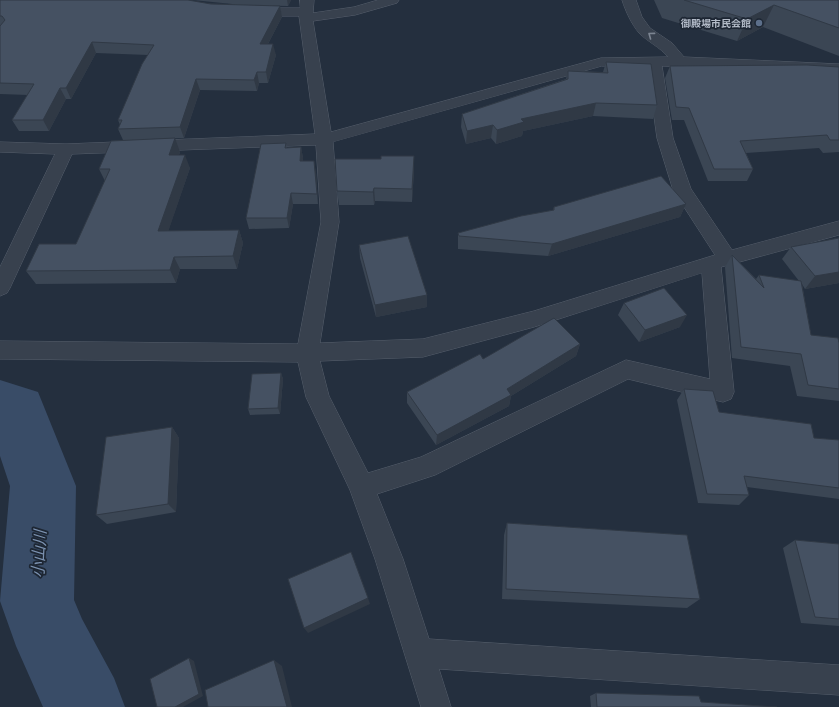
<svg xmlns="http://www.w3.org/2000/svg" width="839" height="707" viewBox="0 0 839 707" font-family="Arial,'Noto Sans JP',sans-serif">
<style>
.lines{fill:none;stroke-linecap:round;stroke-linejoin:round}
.river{fill:#394c67;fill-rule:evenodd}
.minor-casing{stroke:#565f6c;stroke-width:1}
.minor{fill:#38414e;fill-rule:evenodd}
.wall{fill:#3b4654}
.shaded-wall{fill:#303945}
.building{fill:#455162;stroke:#303945}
.oneway{stroke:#7c8592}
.service-dot{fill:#5c6f8a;stroke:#1d2633;stroke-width:1.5}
.labels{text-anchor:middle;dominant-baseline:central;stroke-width:3.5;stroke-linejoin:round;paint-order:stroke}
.far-poi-label{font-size:10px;font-weight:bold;fill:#b4bcc9;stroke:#1d2633;text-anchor:end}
.near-water-label{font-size:16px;font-style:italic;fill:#7c92b1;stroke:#1d2633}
</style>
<rect width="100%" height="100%" fill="#242f3e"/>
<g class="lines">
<path class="river" d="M0,380L38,392L76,486L74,600L82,619L114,678L125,707H43L16,646L0,601L10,486L0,456Z"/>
<defs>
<path id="minor" d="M300,0H314L313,13L354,7L378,0H399L397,3L355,15L313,21L331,132L601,58L668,57C660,47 648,42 639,33C631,23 626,12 622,0H636L642,17L650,28L672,43L684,57L839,64V72L662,66L673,138L691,189L732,250L839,221V235L721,267L734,392L731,399L723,402L628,379L435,475L377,494L403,559L429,639L839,665V695L439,669L451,707H421L375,559L350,490L306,397L298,362L0,359V341L298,344L321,222L316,145L72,154L10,288L7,293L0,296V267L55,154L0,152V142L66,144L315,134L299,16H251L246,15L244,12L246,9L251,8H300ZM602,66H647L657,138L673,190L715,255L534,311L423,339L320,343L339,222L333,142ZM702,273L710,379L626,360L421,457L368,473L329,396L320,361L423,357L534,327Z"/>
</defs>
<use href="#minor" class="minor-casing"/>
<use href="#minor" class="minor"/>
</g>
<path class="wall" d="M0,0L232,4L193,0H291L288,6L234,5L280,6L282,17L268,44L276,55L268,83H259L257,91L200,90L184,138L152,139L180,152L179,155L190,168L168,231L239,230L243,243L237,269H180L176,283L36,284L26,271L76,244L105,181L99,169L123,140L118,129L120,125L118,120L148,55L96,53L71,99H66L49,131H19L12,120L28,95L0,94Z
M654,0H839V56L763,27L737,41L662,18Z
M606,62L657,105L653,119L593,116L523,131L522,136L496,144L491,138L466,144L461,127L462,114L566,79L568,71L603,72Z
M670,66L839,67V152L823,153L819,148L746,153L753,169L747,181H708L684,120H672L665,78Z
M286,143L287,148L301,147L303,158V161L316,172L318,204H293L289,228L249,229L246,218Z
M414,170L412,202L375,201L374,205H339L337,191Z
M686,204L680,217L548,256L458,249V233L553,210L554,207Z
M839,238V283L805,289L802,284L811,335L839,343V401L797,396L790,366L732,358L725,267L732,255L756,279L759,275L799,281L782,259L791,247Z
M359,245L427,295V307L376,317L360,258Z
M624,303L680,327L639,342L618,315Z
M580,344L576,356L511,396L509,406L436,445L407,403V392L483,359Z
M281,373L283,379L280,414L250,415L248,409Z
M684,389L719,412L814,438L839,440V499L747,487L749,495L739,505L698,503L677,400Z
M172,427L179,438L176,512L107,524L96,515Z
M507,523L700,599L687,608L502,599L504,535Z
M795,540L839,544V626L801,623L783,548Z
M596,693L701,702L777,707H591L590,696Z"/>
<path class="shaded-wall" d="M287,0H291L288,6Z
M774,5L763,27L737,41L747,19Z
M280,6L282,17L262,55L260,44Z
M92,42L96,53L71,99L66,88Z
M273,44L276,55L268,83L266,72Z
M257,72L259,83L257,91L254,80Z
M196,79L200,90L184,138L180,127Z
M60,88L66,99L49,131L43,120Z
M596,103L593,116L523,131L522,136L496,144L497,130L521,119Z
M493,125L491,138L466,144L467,131Z
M175,138L180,152L174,168L169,155Z
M301,147L303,158L302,171L300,161Z
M185,155L190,168L164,244L158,231Z
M414,156V170L412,202V189Z
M314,161L316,172L318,204L317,194Z
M374,188L375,201L374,205L373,192Z
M291,193L293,204L289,228L287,218Z
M686,204L680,217L548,256L552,244Z
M239,230L243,243L237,269L233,256Z
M174,257L180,269L176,283L170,270Z
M839,272V283L805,289L815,276Z
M427,295V307L376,317L375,305Z
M687,315L680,327L639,342L645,330Z
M580,344L576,356L511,396L509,406L436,445L437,435L507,389Z
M281,373L283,379L280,414L278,408Z
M172,427L179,438L176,512L168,504Z
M368,598L370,604L308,633L304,628Z
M189,658L194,661L203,696L183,707H175Z
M274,660L282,666L292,707H287Z"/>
<path class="building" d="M0,0H188L211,4L280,6L260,44H273L266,72H257L254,80L196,79L180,127L118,129L122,120H118L142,64L154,45L92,42L66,88H60L43,120H12L34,84L0,83V26L5,20L2,16H0Z
M684,0H839V28L774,5L747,19Z
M606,62L651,64L657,105L596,103L521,119L524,122L497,130L493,125L467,131L462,114L568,79V71L608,73Z
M807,65L839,67V140H830L827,135L740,141L753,169H714L689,108L676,107L670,66Z
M175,138L169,155H185L158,231L239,230L233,256L174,257L170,270L26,271L39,244H76L110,169H99L111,141Z
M286,143L285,148L301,147L300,161H314L317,194L291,193L287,218H246L261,144Z
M381,156H414L412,189L374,188L373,192L337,191L335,159H381Z
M661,176L686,204L552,244L459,236L458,233L521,216L554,210V207Z
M408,236L427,295L375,305L359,245Z
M839,238V272L815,276L791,247Z
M732,255L764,288L759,275L801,281L811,335L838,338L839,343V389L808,385L801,354L741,347Z
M664,288L687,315L645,330L624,303Z
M554,318L580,344L507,389L511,395L437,435L407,392L480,354L483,359Z
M281,373L278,408L248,409L252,374Z
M684,389L713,391L719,412L811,424L814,438L839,440V488L744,476L749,495L707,494Z
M172,427L168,504L96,515L106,437Z
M507,523L687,535L700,599L506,589Z
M795,540L839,544V619L815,617Z
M351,552L368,598L304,628L288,579Z
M189,658L199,694L175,707H157L150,679Z
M274,660L287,707H208L205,690Z
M596,693L699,696L701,702L777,707H597Z"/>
<defs><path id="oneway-chevron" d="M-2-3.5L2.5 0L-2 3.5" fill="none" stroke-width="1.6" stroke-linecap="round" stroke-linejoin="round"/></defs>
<use class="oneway" href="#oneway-chevron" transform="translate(651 35) rotate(-144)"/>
<circle class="service-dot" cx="759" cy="23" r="4"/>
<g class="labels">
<g class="far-poi-label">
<text x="751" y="23">御殿場市民会館</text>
</g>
<g class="near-water-label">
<text transform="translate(39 554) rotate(-87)">小山川</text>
</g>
</g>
</svg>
